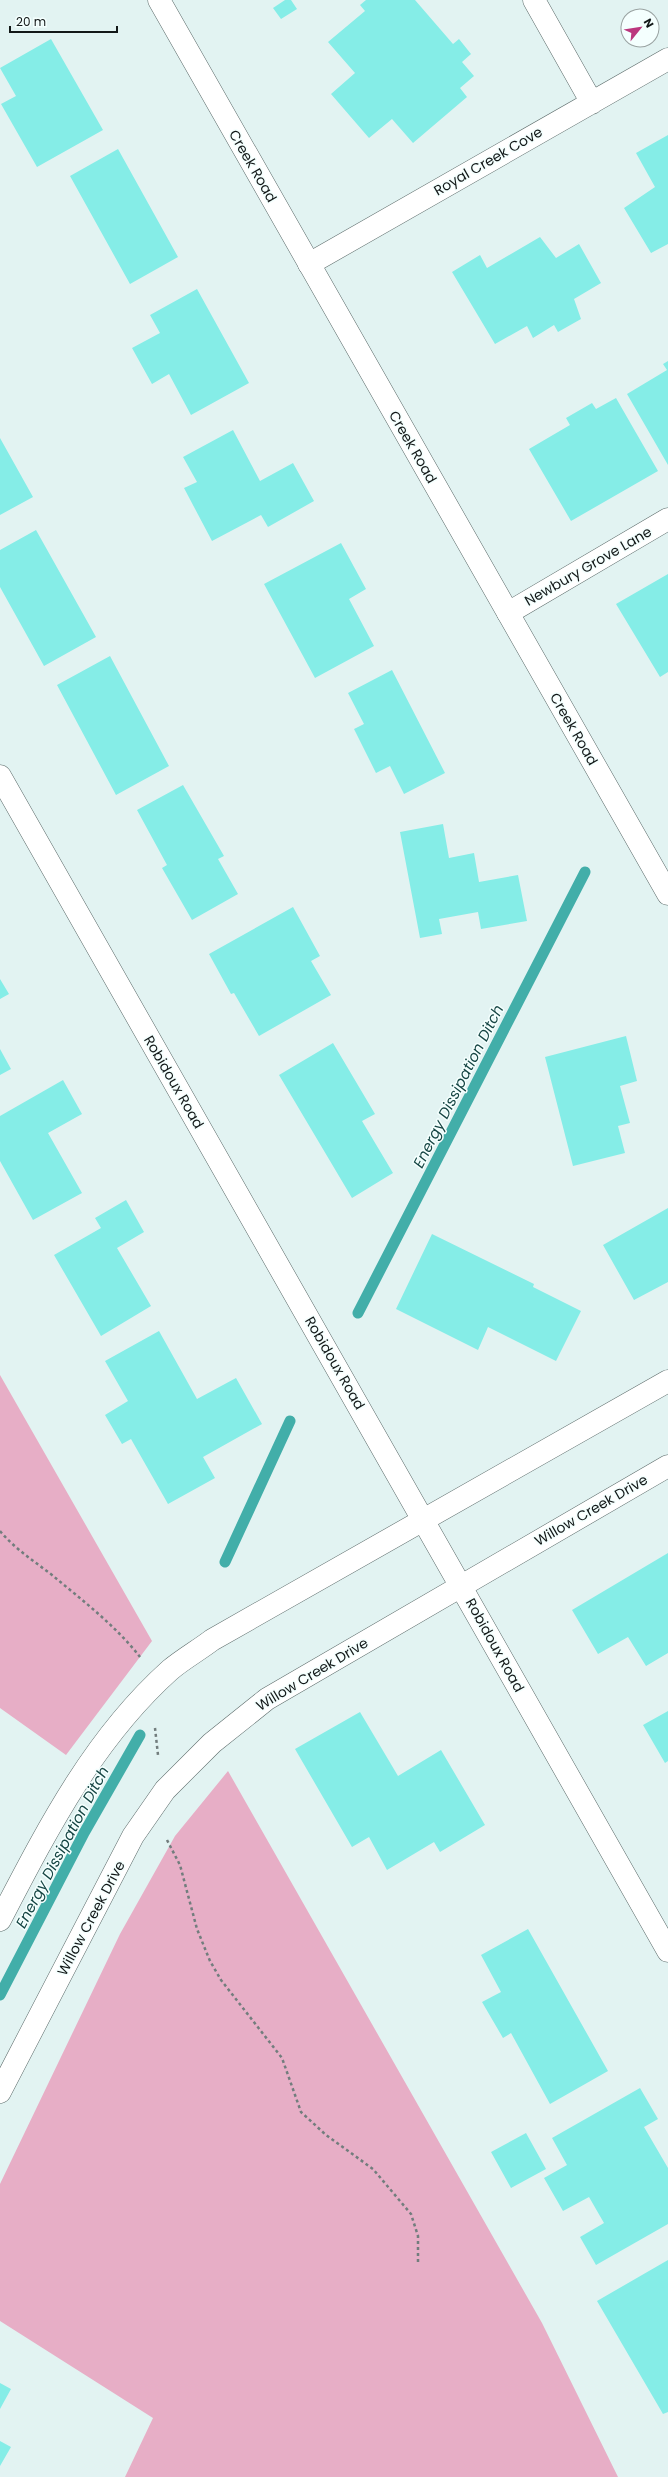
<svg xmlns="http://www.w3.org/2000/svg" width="668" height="2477" viewBox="0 0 668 2477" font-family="Poppins,sans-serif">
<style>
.green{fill:#e7aec6}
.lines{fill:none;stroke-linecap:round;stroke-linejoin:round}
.stream{stroke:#42aea9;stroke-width:11}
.building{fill:#85ede7}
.street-casing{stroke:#5b6a69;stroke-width:23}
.secondary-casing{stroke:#5b6a69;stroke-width:23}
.path{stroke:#727d7d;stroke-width:2.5;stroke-dasharray:3 3;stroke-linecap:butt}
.street{stroke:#fff;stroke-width:22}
.secondary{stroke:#fff;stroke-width:22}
.labels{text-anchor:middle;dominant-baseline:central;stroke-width:3;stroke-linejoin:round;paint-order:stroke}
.street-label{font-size:14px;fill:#121818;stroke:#f4fffe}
.water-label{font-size:15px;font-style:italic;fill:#154543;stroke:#f4fffe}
</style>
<rect width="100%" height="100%" fill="#e2f3f2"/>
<path class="green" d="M0,1375L152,1641L66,1755L0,1708Z
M228,1771L542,2323L618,2477H125L153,2418L0,2321V2184L120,1934L175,1836Z"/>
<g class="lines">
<path class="stream" d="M358,1313L585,872
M225,1562L290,1421
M0,1995L84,1833L140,1735"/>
</g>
<path class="building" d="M285,0H291L297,9L281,19L273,8Z
M366,0H415L453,44L459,39L471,54L462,62L474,76L460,88L467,97L413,143L392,119L369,138L331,94L355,73L328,42L365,11L360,5Z
M51,39L103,130L37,167L1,104L16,96L0,68Z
M668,135V244L651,253L624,208L655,187L636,153Z
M118,149L178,257L130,284L70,176Z
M540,237L556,258L579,244L601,283L574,299L581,319L558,332L554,325L533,338L527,326L495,344L452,272L480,255L487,268Z
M197,289L249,383L191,415L169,374L152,384L132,348L160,333L150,315Z
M668,361V465L627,394L667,370L663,364Z
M616,398L658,471L571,521L529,449L570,425L566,418L592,403L596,409Z
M233,430L260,481L293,463L314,501L268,527L261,515L212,541L184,488L197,482L183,457Z
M0,438L33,497L0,515Z
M36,530L96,637L44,666L0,587V550Z
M341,543L366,589L349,599L374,646L315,678L264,584Z
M668,574V672L660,677L616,604Z
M110,656L169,766L116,795L57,685Z
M392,670L445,773L404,794L390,766L376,773L354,729L364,724L348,693Z
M183,785L224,856L218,859L238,894L192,920L162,868L167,865L137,810Z
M443,824L449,858L474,853L479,882L518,875L527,921L481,929L478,912L439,919L442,934L420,938L400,832Z
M293,907L320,956L311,961L331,995L259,1036L234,993L231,994L209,954Z
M0,979L9,994L0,999Z
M626,1036L637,1081L620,1086L630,1123L618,1126L625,1153L573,1166L545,1057Z
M333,1043L375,1114L362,1121L393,1173L352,1198L279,1075Z
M0,1049L11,1069L0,1075Z
M63,1080L82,1114L48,1133L82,1193L33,1220L0,1161V1116Z
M126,1200L144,1232L117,1248L151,1306L101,1336L54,1255L101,1228L95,1218Z
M668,1208V1282L634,1300L603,1245Z
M432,1234L534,1284L533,1287L581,1311L556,1361L488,1327L478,1350L396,1309Z
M159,1331L197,1399L236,1378L262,1424L203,1457L215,1478L168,1504L131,1439L122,1444L105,1415L128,1401L105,1361Z
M668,1553V1653L646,1666L628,1637L598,1654L572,1610Z
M668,1711V1761L665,1763L643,1725Z
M360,1712L398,1776L441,1750L485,1825L440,1852L434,1842L387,1870L369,1837L352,1847L295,1749Z
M528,1929L608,2071L550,2104L511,2033L503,2038L482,2002L501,1992L481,1955Z
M640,2088L658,2119L644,2127L668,2168V2224L596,2265L580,2237L604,2223L589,2197L563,2211L544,2178L567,2165L552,2138Z
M526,2133L546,2169L511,2188L491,2152Z
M668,2260V2412L663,2414L597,2301Z
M0,2383L11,2389L0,2409Z
M0,2441L11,2447L0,2466Z"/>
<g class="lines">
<defs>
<path id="street" d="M534,0L592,103
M309,264L668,59
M508,613L668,519
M0,776L668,1951"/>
<path id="secondary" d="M159,0L668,894
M0,1920C47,1830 93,1739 170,1670C183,1659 199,1650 212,1640L668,1381
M0,2092L133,1836L165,1790L212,1743L267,1699L668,1466"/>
</defs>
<use href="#street" class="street-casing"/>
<use href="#secondary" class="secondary-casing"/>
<path class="path" d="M0,1531C15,1549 34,1561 52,1575C82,1600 116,1626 140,1657
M155,1728L158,1755
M167,1840L180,1865L197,1929L210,1961L221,1980L282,2058L301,2112L326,2135L373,2169L411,2214L418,2236V2264"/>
<use href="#street" class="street"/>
<use href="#secondary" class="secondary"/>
</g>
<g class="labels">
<g class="street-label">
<text transform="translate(488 161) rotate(-30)">Royal Creek Cove</text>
<text transform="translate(253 166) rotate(60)">Creek Road</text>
<text transform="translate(413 447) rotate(60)">Creek Road</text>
<text transform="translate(588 566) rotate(-30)">Newbury Grove Lane</text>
<text transform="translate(574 729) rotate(60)">Creek Road</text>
<text transform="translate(174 1082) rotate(60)">Robidoux Road</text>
<text transform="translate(335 1363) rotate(60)">Robidoux Road</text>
<text transform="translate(591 1510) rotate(-30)">Willow Creek Drive</text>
<text transform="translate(495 1645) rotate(61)">Robidoux Road</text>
<text transform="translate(312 1674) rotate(-31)">Willow Creek Drive</text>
<text transform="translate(91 1918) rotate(-62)">Willow Creek Drive</text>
</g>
<g class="water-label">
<text transform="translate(458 1086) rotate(-63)">Energy Dissipation Ditch</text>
<text transform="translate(62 1847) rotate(-62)">Energy Dissipation Ditch</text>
</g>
</g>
<g transform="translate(640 28) rotate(60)"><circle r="19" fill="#f4fffe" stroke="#9aa3a2"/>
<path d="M0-3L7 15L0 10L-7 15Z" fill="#bb377e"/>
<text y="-6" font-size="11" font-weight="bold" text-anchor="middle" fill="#121818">N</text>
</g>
<path d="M10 26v6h107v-6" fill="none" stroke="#121818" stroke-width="2"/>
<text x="16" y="26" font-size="12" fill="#121818" stroke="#f4fffe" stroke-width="3" paint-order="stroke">20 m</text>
</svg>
